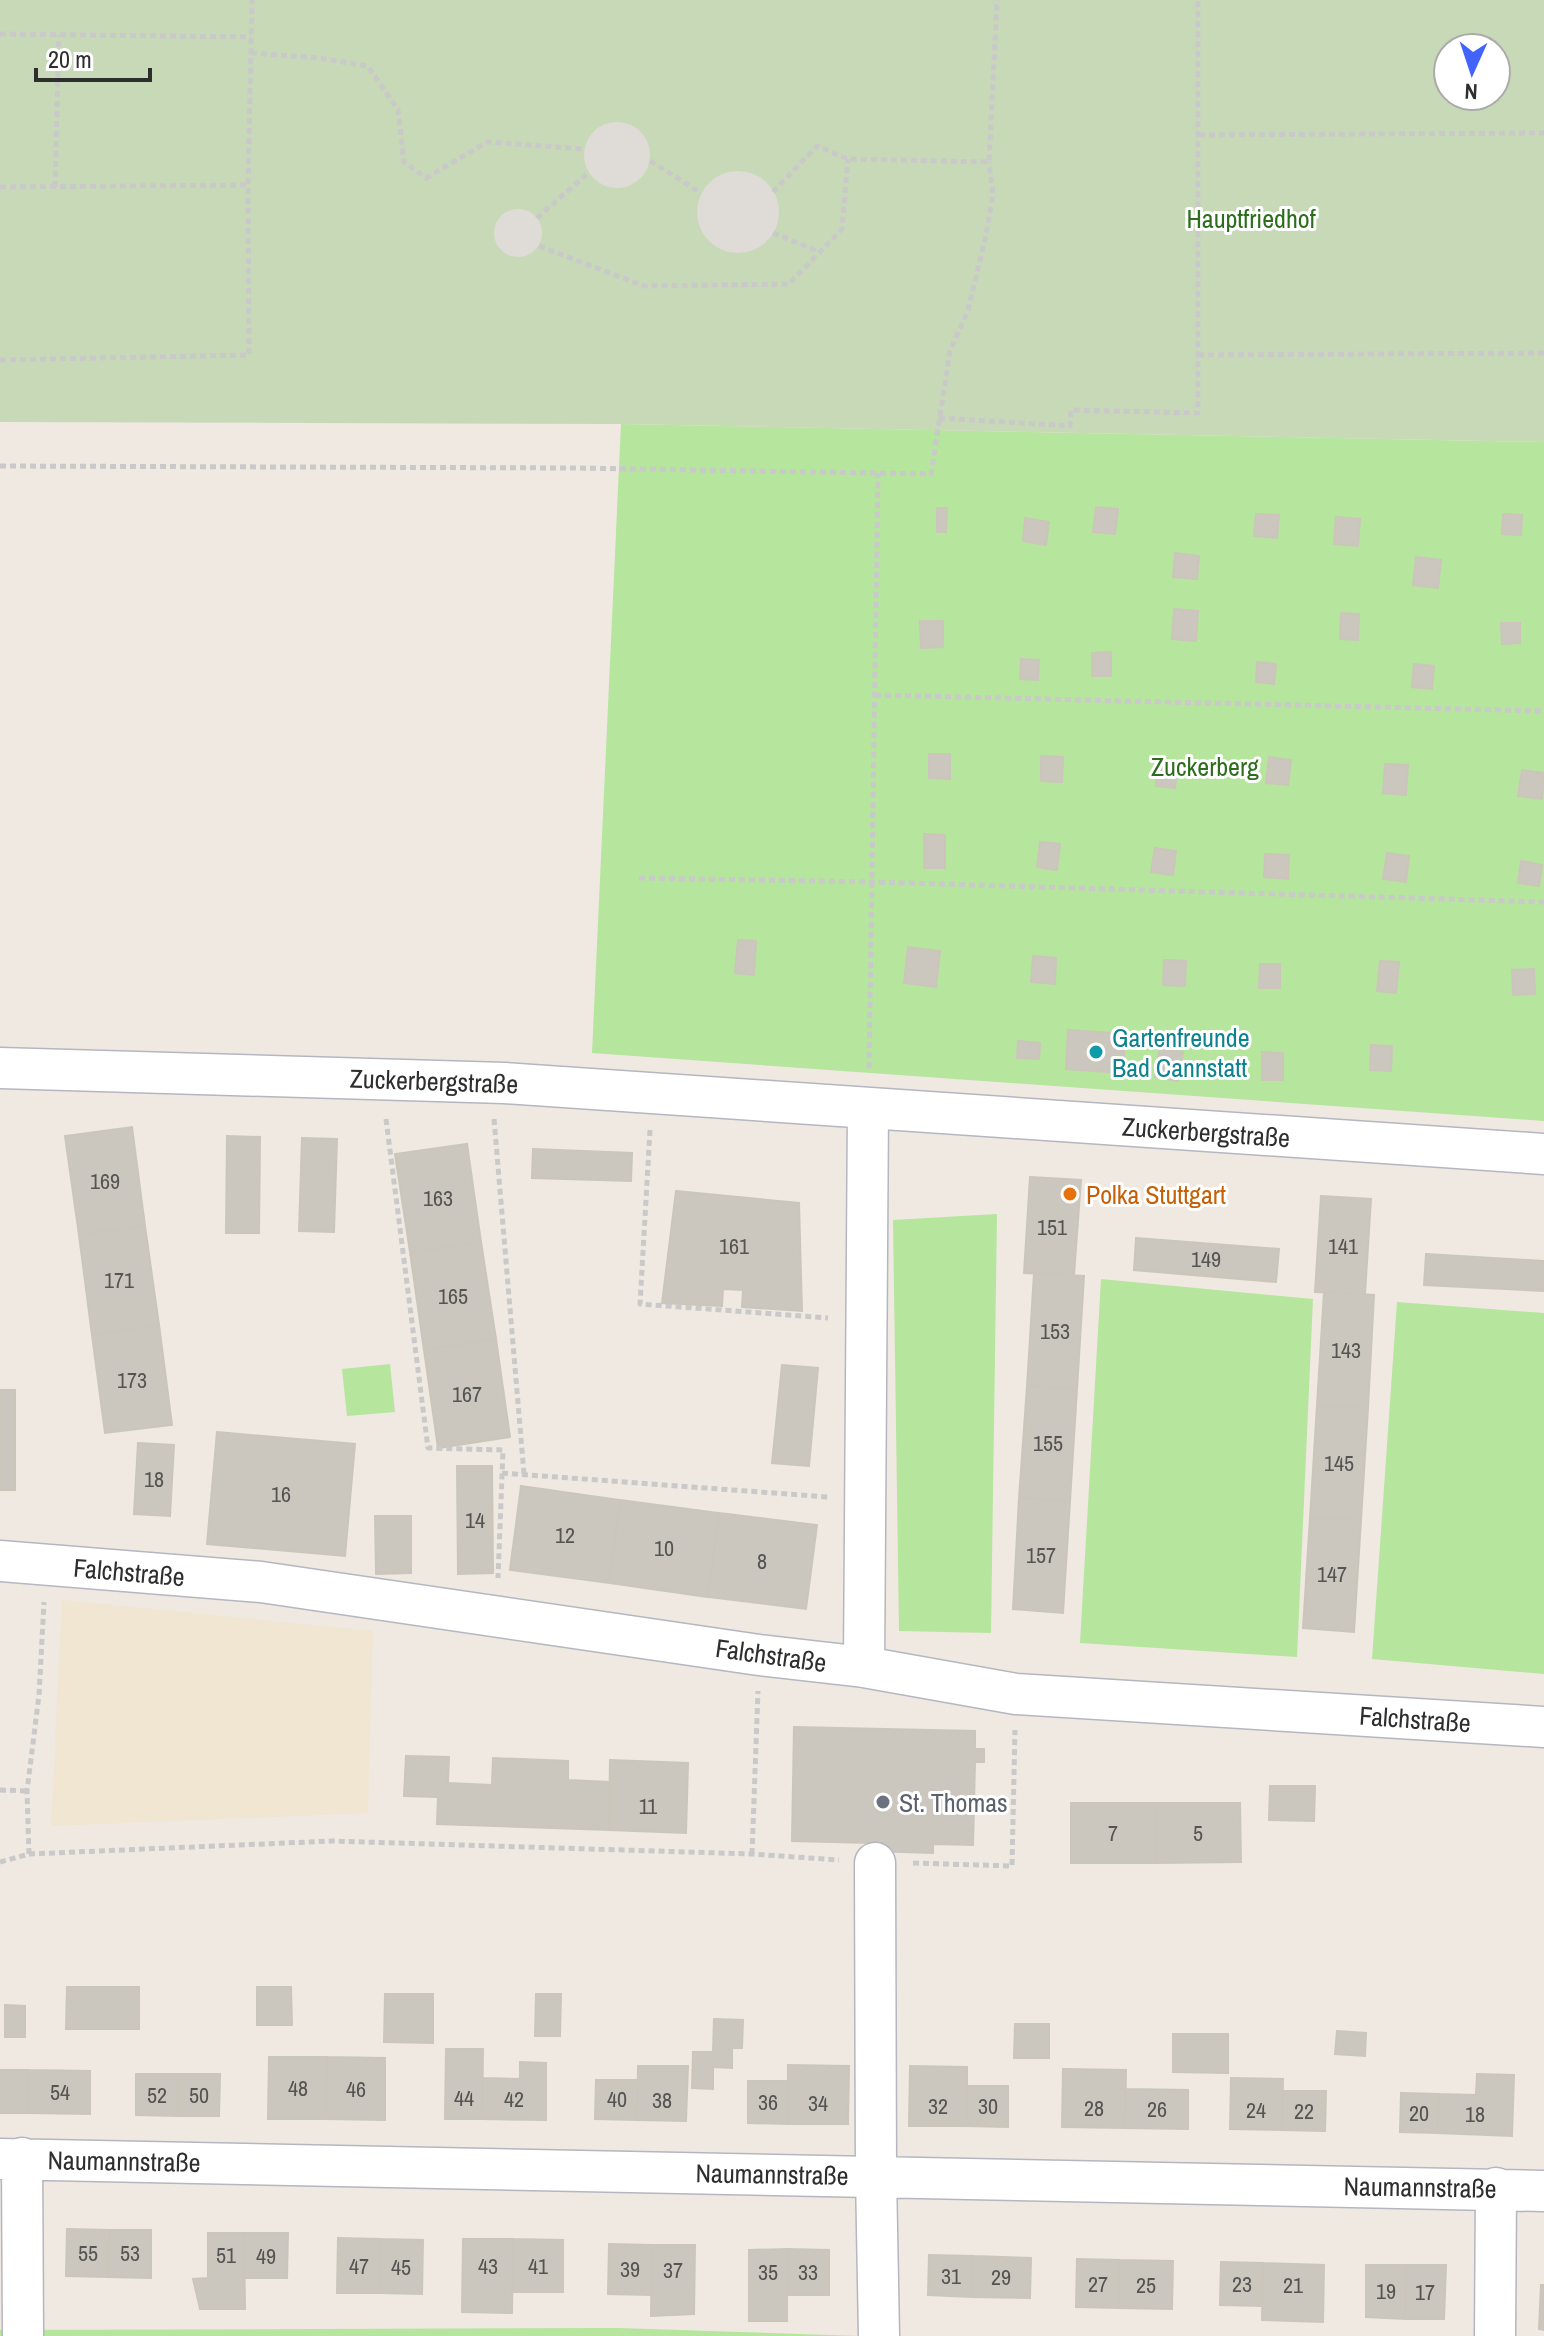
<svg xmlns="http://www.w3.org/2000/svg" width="1544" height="2336" viewBox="0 0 1544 2336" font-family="'Archivo Narrow',sans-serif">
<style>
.education{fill:#f0e6d1}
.green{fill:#b6e59e}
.cemetery{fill:#c8d9b8;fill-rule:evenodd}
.plaza{fill:#dfdcd8}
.building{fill:#cbc7bf;stroke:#cbc5ba;stroke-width:2}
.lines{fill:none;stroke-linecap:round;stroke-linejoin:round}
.minor-casing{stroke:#b4b7c1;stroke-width:43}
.path{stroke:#c9c9c9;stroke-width:5;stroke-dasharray:6 4;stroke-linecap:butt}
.minor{stroke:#fff;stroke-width:40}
.culture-dot{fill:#0f9aa8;stroke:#fff;stroke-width:3}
.food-dot{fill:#e8710a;stroke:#fff;stroke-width:3}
.worship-dot{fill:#6b7280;stroke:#fff;stroke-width:3}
.labels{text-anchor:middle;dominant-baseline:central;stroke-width:6;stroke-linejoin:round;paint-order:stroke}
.number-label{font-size:22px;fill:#555452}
.park-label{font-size:26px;fill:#2c6e1b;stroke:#fff}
.culture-label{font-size:26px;fill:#0d838f;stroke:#fff;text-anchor:start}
.street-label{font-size:26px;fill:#2e2e2e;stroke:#fff}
.food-label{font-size:26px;fill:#c56008;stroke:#fff;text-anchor:start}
.worship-label{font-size:26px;fill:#5b616d;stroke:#fff;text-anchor:start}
</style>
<rect width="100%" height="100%" fill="#efe9e1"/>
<path class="education" d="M62,1600L373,1631L368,1813L51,1826Z"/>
<path class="green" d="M621,424L1544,442V1121L592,1053Z
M997,1214L991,1633L899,1631L893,1220Z
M1101,1279L1313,1299L1297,1657L1080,1643Z
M1397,1302L1544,1313V1674L1372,1659Z
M390,1364L395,1412L347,1416L342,1369Z
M618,2328L859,2336H0V2330Z"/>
<path class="cemetery" d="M0,0H1544V442L621,424L0,422ZM1448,48H1496V96H1448Z"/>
<path class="plaza" d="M584 155a33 33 0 1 1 66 0a33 33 0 1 1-66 0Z
M697 212a41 41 0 1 1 82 0a41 41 0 1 1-82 0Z
M494 233a24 24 0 1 1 48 0a24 24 0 1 1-48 0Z"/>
<path class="building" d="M1096,507L1118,509L1115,534L1093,532Z
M937,508H947L946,532H937Z
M1256,514L1279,515L1277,538L1254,536Z
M1503,514L1522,515L1521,535L1502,534Z
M1336,517L1360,519L1358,546L1334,544Z
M1025,518L1049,522L1046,545L1023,541Z
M1175,553L1199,556L1197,579L1173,577Z
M1416,557L1441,560L1438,588L1413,585Z
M1174,609L1198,611L1196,641L1172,639Z
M1341,613L1359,614L1358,640L1340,639Z
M920,621H943V647L921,648Z
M1501,623H1520V643L1502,644Z
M1111,652V676H1092V653Z
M1021,659L1039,660L1038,680L1020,679Z
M1257,662L1276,664L1274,684L1256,682Z
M1414,664L1434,666L1432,689L1412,687Z
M929,754H950V779L929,778Z
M1041,756L1063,757L1062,782L1041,781Z
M1269,757L1291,760L1288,785L1266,783Z
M1158,762L1178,763L1175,788L1156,786Z
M1385,764L1408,765L1406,795L1383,793Z
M1522,770L1544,773L1542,799L1518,796Z
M924,834L945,835V868H924Z
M1040,842L1060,844L1057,870L1037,867Z
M1155,848L1176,851L1173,875L1151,872Z
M1387,853L1409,856L1406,882L1383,879Z
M1265,854L1289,855L1288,879L1264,877Z
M1521,861L1542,865L1539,886L1518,883Z
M738,940L756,941L754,975L735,973Z
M908,947L940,951L936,987L904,983Z
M1033,956L1056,958L1055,984L1031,982Z
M1164,960L1186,961L1185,986L1163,985Z
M1380,961L1399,962L1396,993L1377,991Z
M1260,964H1280V988H1259Z
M1534,969L1535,994L1513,995L1512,970Z
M1068,1030L1125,1034L1123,1073L1066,1069Z
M1018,1041L1040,1043L1039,1059L1017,1058Z
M1371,1045L1392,1046L1391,1071L1370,1070Z
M1160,1048L1183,1052L1178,1081L1155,1077Z
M1262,1052L1283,1053V1080H1262Z
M132,1127L145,1226L79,1235L65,1136Z
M227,1136L260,1137L259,1233H226Z
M302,1138L337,1139L334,1232L299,1231Z
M467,1144L481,1242L410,1252L395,1154Z
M533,1149L632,1153L631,1181L532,1178Z
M1030,1177L1081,1180L1074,1275L1024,1273Z
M676,1191L799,1203L802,1311L742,1307L743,1290L723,1289L722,1306L662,1303Z
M1321,1196L1371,1199L1365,1294L1315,1292Z
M145,1226L159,1325L92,1335L79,1235Z
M1136,1238L1279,1249L1276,1282L1134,1270Z
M481,1242L496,1339L424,1350L410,1252Z
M1426,1254L1544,1261V1291L1424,1285Z
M1034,1273L1084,1276L1077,1389L1027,1386Z
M1324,1292L1374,1295L1368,1408L1317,1405Z
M159,1325L172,1425L105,1433L92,1335Z
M496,1339L510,1437L438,1448L424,1350Z
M782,1365L818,1368L809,1466L772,1463Z
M1027,1386L1077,1389L1070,1501L1019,1498Z
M0,1390H15V1490H0Z
M1317,1405L1368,1408L1361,1520L1310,1518Z
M217,1432L355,1444L345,1556L207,1544Z
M138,1443L174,1445L170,1516L134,1514Z
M457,1466H492L493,1573L458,1574Z
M521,1486L620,1500L609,1583L510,1570Z
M1019,1498L1070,1501L1063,1613L1013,1609Z
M620,1500L719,1513L708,1597L609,1583Z
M719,1513L817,1525L806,1609L708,1597Z
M375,1516H411V1573L376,1574Z
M1310,1518L1361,1520L1354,1632L1303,1628Z
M794,1727L975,1731V1749H984V1762H975L973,1845L933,1844V1853L871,1851L872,1843L792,1841Z
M406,1756L449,1757L448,1783L492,1785L493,1758L568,1761V1780L609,1782V1830L437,1824L438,1797L404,1796Z
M610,1760L688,1763L686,1833L609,1830Z
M1270,1786H1315L1314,1821L1269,1820Z
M1071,1803H1156V1863H1071Z
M1156,1803H1240L1241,1862L1156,1863Z
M67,1987H139V2029H66Z
M257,1987H291L292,2025H257Z
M385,1994H433V2043L384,2042Z
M536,1994H561L560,2036H535Z
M5,2005L25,2006V2037H5Z
M714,2019L743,2020L742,2048H732V2068L713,2067V2089L692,2088L693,2052H713Z
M1015,2024H1049V2058H1014Z
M1337,2031L1366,2033L1365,2056L1335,2054Z
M1173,2034H1228V2073L1173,2072Z
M446,2049H483L482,2119H445Z
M269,2057H327L326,2119H268Z
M327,2057L385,2058V2120L326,2119Z
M520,2062L546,2063V2120L482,2119L483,2078L520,2079Z
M788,2065L849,2066L848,2124H788Z
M638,2066H688L686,2121L637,2120Z
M910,2066L967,2067V2126H909Z
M1063,2069L1126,2070L1125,2128L1062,2127Z
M0,2070H29V2113H0Z
M29,2070L90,2071V2114L29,2113Z
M136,2074H178V2116L136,2115Z
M178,2074H220L219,2116H178Z
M1477,2074L1514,2075L1512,2136L1437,2133L1439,2094L1476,2095Z
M1231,2078L1283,2079L1282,2130L1230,2129Z
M596,2080H638L637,2120L595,2119Z
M748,2081H788V2124L748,2123Z
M967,2086H1008V2127L967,2126Z
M1126,2089L1188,2090V2129L1125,2128Z
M1283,2091H1326L1325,2131L1282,2130Z
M1401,2093L1439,2094L1437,2133L1400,2132Z
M67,2229L109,2230L108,2277L66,2276Z
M109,2230H151V2278L108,2277Z
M208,2233H244L245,2309H200L193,2279L208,2278Z
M244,2233H288L287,2278H243Z
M338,2238L380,2239V2293H337Z
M380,2239L423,2240L422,2294L380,2293Z
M463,2239H513L512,2313L462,2312Z
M513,2239L563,2240V2292H513Z
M609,2244L652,2245V2295L608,2294Z
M652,2245H695L694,2314L651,2316Z
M787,2249V2321H749V2250Z
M787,2249L829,2250V2295H787Z
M929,2255L973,2256L972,2297L928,2295Z
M973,2256L1031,2258L1030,2298L972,2297Z
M1077,2259L1119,2260V2308L1076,2307Z
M1119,2260L1173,2261L1172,2309L1119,2308Z
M1221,2262L1263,2263L1262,2306L1220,2305Z
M1263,2263L1324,2265L1323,2322L1262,2320Z
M1366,2265H1406L1405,2319L1366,2317Z
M1406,2265H1446L1444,2319H1405Z
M1541,2285H1544V2330L1539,2329Z"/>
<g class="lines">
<defs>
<path id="minor" d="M0,1068L504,1083L1544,1154
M0,1561L261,1582L759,1655L864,1667L1016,1694L1544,1727
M864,1667L868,1108
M875,1863L876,2175L879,2336
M22,2158L23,2336
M0,2159L1544,2191
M1495,2336L1496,2188"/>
</defs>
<use href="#minor" class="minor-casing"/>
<path class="path" d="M0,34L251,37
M251,53L319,58L368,66L398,110L404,162L426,178L487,142L583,149
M1199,135L1544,133
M650,161L701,193
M0,187L248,185
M55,187L59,35
M773,192L817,146L848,159L989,162L997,0
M537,218L588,173
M773,233L820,252
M539,246L644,286L789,284L842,229L848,159
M1198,355L1544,353
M0,360L249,355L248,185L252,0
M939,418L1070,426L1071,410L1198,413V0
M0,466L576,468L931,474L950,351L968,310L986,235L993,195L989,162
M875,695L1544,711
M639,878L872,882L1544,902
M869,1068L878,473
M386,1119L428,1448L503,1450L498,1578
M494,1119L524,1474
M650,1130L640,1304L828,1318
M502,1473L828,1497
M0,1790L27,1791
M29,1854L332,1841L752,1854L839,1860
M752,1854L758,1691
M0,1862L29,1854L27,1791L39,1695L44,1602
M913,1863L1012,1866L1015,1730"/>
<use href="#minor" class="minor"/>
</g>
<circle class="culture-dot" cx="1096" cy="1052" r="8"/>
<circle class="food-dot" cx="1070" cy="1194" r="8"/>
<circle class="worship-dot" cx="883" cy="1802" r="8"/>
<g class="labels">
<g class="number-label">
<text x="105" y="1181">169</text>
<text x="438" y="1198">163</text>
<text x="1052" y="1227">151</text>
<text x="734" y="1246">161</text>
<text x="1343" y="1246">141</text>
<text x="1206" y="1259">149</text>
<text x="119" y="1280">171</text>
<text x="453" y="1296">165</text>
<text x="1055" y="1331">153</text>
<text x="1346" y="1350">143</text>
<text x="132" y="1380">173</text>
<text x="467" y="1394">167</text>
<text x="1048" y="1443">155</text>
<text x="1339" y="1463">145</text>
<text x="154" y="1479">18</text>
<text x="281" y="1494">16</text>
<text x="475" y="1520">14</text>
<text x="565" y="1535">12</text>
<text x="664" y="1548">10</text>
<text x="1041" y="1555">157</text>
<text x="762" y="1561">8</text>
<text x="1332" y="1574">147</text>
<text x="648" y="1806">11</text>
<text x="1113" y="1833">7</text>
<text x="1198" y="1833">5</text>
<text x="298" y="2088">48</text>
<text x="356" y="2089">46</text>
<text x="60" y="2092">54</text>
<text x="157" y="2095">52</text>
<text x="199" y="2095">50</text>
<text x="464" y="2098">44</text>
<text x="514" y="2099">42</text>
<text x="617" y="2099">40</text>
<text x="662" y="2100">38</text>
<text x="768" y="2102">36</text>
<text x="818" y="2103">34</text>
<text x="938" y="2106">32</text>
<text x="988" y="2106">30</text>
<text x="1094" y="2108">28</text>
<text x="1157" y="2109">26</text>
<text x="1256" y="2110">24</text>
<text x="1304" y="2111">22</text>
<text x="1419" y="2113">20</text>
<text x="1475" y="2114">18</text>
<text x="88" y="2253">55</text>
<text x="130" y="2253">53</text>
<text x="226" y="2255">51</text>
<text x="266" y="2256">49</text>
<text x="359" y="2266">47</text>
<text x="488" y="2266">43</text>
<text x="538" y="2266">41</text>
<text x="401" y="2267">45</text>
<text x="630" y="2269">39</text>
<text x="673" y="2270">37</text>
<text x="768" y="2272">35</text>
<text x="808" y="2272">33</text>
<text x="951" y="2276">31</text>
<text x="1001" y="2277">29</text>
<text x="1098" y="2284">27</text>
<text x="1242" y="2284">23</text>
<text x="1146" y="2285">25</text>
<text x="1293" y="2285">21</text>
<text x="1386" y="2291">19</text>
<text x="1425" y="2292">17</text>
</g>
<g class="park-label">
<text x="1251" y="218">Hauptfriedhof</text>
<text x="1205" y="766">Zuckerberg</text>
</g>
<g class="culture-label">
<text x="1112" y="1037">Gartenfreunde<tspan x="1112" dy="30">Bad Cannstatt</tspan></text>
</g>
<g class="street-label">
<text transform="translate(434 1081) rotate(2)">Zuckerbergstraße</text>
<text transform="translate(1206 1132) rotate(4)">Zuckerbergstraße</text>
<text transform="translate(129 1572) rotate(5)">Falchstraße</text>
<text transform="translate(771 1655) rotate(8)">Falchstraße</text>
<text transform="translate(1415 1719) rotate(4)">Falchstraße</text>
<text transform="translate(124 2161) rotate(1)">Naumannstraße</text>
<text transform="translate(772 2174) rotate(1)">Naumannstraße</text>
<text transform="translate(1420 2187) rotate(1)">Naumannstraße</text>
</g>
<g class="food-label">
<text x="1086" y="1194">Polka Stuttgart</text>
</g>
<g class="worship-label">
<text x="899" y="1802">St. Thomas</text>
</g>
</g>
<g transform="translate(1472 72) rotate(183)"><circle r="38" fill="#ffffff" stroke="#ababab" stroke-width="2"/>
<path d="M0-6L14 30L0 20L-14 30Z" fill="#4264fb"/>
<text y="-12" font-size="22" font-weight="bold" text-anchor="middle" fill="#2e2e2e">N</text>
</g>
<path d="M36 68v12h114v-12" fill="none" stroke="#2e2e2e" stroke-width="4"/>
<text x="48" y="68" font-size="24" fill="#2e2e2e" stroke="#ffffff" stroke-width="6" paint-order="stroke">20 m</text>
</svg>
